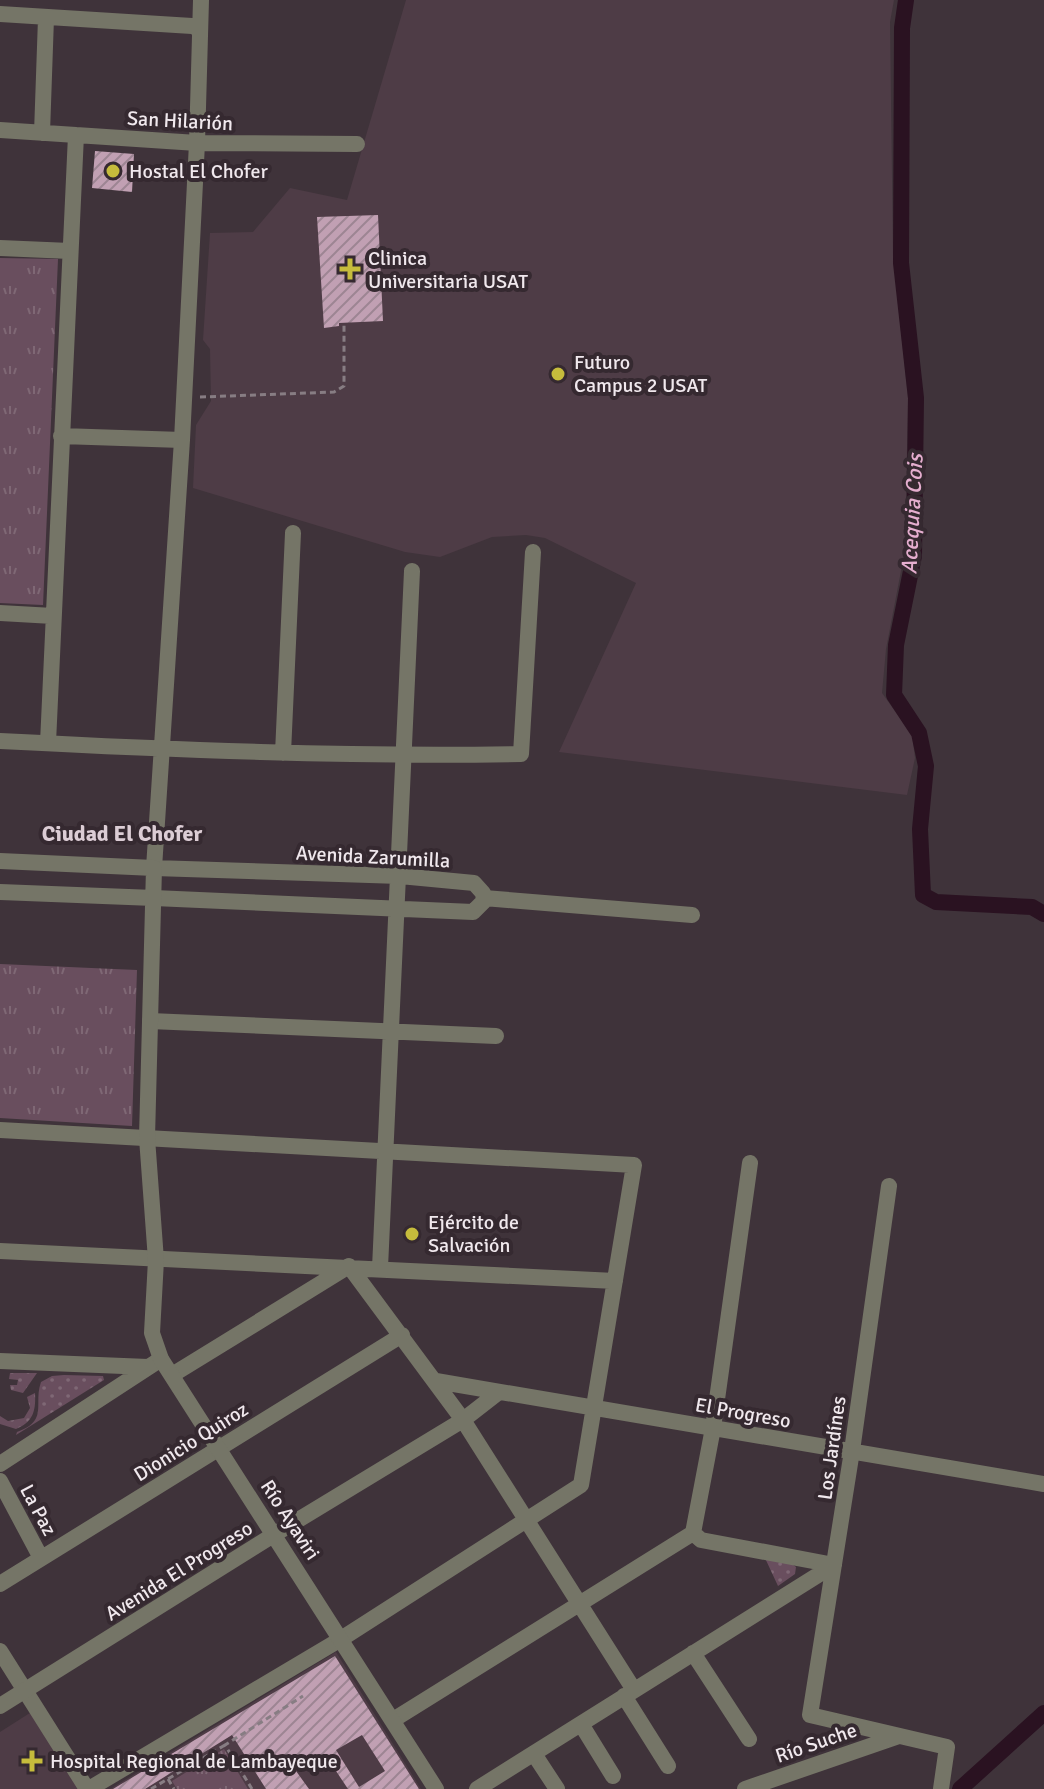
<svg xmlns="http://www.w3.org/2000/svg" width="1044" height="1789" viewBox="0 0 1044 1789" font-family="Signika,sans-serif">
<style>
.built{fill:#4e3c46}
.grass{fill:url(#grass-dots)}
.park{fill:url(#park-tufts)}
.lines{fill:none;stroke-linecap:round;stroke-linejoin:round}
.canal{stroke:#2a1221;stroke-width:16}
.building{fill:url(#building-hatch);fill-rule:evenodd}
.path{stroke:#877d83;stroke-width:3;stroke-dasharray:6 4;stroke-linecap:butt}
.minor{stroke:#757567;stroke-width:16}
.tertiary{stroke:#757567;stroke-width:16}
.poi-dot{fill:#c6bc3c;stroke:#352930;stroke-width:3}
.labels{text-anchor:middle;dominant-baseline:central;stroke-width:8;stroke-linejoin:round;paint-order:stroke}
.street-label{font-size:20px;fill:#f0e8ed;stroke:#352930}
.poi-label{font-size:20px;fill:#f0e8ed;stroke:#352930;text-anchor:start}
.water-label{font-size:22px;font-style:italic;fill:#e5aecf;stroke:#352930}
.neighbourhood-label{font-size:22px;font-weight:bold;fill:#dccdd5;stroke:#352930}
</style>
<defs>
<pattern id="grass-dots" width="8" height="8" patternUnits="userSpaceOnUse" patternTransform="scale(2)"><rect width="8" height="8" fill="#694e5e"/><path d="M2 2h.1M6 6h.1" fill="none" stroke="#7f6875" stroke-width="1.8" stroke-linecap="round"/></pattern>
<pattern id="park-tufts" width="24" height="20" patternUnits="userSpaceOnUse" patternTransform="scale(2)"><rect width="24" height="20" fill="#694e5e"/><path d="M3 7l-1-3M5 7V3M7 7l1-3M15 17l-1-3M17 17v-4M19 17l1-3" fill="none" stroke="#7f6875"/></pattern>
<pattern id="building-hatch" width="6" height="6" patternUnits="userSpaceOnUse" patternTransform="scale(2)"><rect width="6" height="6" fill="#c1a0b3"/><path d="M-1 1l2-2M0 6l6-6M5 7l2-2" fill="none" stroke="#9d8593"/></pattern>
</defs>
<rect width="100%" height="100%" fill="#3f333a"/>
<path class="built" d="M406,0H894L890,22L893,256L908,398L905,550L886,649L882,693L912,735L915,758L907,795L559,752L636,583L545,538L526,535L492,537L440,557L405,552L193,488L196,425L211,401L210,349L203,340L210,233L253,232L290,188L347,200Z
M336,1652L421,1789H110Z
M33,1711L81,1789H0V1732Z"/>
<path class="grass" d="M10,1373H37L23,1393L11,1390L10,1385H17L18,1380L9,1379Z
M64,1375L103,1376L104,1380L16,1435L17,1432C49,1421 33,1404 41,1382L52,1376Z
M35,1393C36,1411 33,1422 16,1429L0,1424V1416L8,1421L24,1418L30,1408L27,1397Z
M765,1558L792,1564L796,1567L795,1574L778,1586Z"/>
<path class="park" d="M0,258L58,259L43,605L0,603Z
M0,964L137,970L132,1126L0,1118Z
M224,1749L248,1789H177L172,1781Z"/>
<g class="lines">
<path class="canal" d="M906,0L902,28L901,263L916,398L914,556L896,645L894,695L919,733L926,766L920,829L923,895L936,902L1032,907L1044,914
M960,1789L1044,1713"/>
</g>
<path class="building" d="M95,151L134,154L132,192L92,188Z
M378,215L383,321L339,323V326L324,328L317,217Z
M335,1656L419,1789H348L326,1756L319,1761L317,1758L296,1771L309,1789H266L232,1735L145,1789H113ZM362,1735L385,1771L359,1787L336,1750Z"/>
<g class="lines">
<path class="path" d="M200,397L334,392L344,386V325
M168,1779L174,1789
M151,1789L225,1745
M252,1789L225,1745L303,1696"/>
<path class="minor" d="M0,14L192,26L199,29
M0,130L197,143L357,144
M42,133L46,18
M0,248L70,251
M61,436L182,440
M0,613L53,616
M0,741C174,750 347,757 521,754L533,552
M48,743L76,135
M283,753L293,533
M154,898L473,912L484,901L483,893L474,883L400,876L154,868L182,440L197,143L201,0
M484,898L692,915
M150,1021L496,1036
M0,1130L634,1165L581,1485L341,1639L89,1789
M889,1186L852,1451L810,1715L947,1747L941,1789
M0,1251L615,1281
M380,1268L412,571
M0,1361L148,1367
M172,1375L349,1266L463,1420L634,1690
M436,1381L1044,1484
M0,1464L161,1359
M0,1481L41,1558
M693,1533L701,1540L834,1565
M275,1534L463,1420L499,1392
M0,1584L402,1335
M0,1651L87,1789
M693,1653L749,1739
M624,1696L668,1766
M393,1720L693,1533L713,1428L750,1163
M581,1724L613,1776
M534,1754L557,1789
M477,1789L834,1565
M745,1789L899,1736"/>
<path class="tertiary" d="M0,861L154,868L147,1138L156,1260L152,1333L161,1359L436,1789
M0,892L154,898
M0,1706L275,1534"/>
</g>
<g class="poi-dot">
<circle cx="113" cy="171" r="8"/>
<path d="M346 257h8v8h8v8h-8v8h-8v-8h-8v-8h8z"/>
<circle cx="558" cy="374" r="8"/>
<circle cx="412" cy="1234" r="8"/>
<path d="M28 1749h8v8h8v8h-8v8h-8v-8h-8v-8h8z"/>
</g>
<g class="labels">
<g class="street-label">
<text transform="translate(180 121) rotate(3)">San Hilarión</text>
<text transform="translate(373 857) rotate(3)">Avenida Zarumilla</text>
<text transform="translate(743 1413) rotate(10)">El Progreso</text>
<text transform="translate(191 1442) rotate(-32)">Dionicio Quiroz</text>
<text transform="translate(832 1448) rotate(-82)">Los Jardínes</text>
<text transform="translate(38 1510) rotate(62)">La Paz</text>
<text transform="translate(290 1520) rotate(57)">Río Ayaviri</text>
<text transform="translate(179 1571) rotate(-32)">Avenida El Progreso</text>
<text transform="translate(816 1743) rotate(-19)">Río Suche</text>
</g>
<g class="poi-label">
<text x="129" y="171">Hostal El Chofer</text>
<text x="368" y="258">Clinica<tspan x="368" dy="23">Universitaria USAT</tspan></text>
<text x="574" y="362">Futuro<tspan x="574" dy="23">Campus 2 USAT</tspan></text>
<text x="428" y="1222">Ejército de<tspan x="428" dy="23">Salvación</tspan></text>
<text x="50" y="1761">Hospital Regional de Lambayeque</text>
</g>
<g class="water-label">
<text transform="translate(912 514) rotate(-87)">Acequia Cois</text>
</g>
<g class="neighbourhood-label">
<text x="122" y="833">Ciudad El Chofer</text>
</g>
</g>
</svg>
